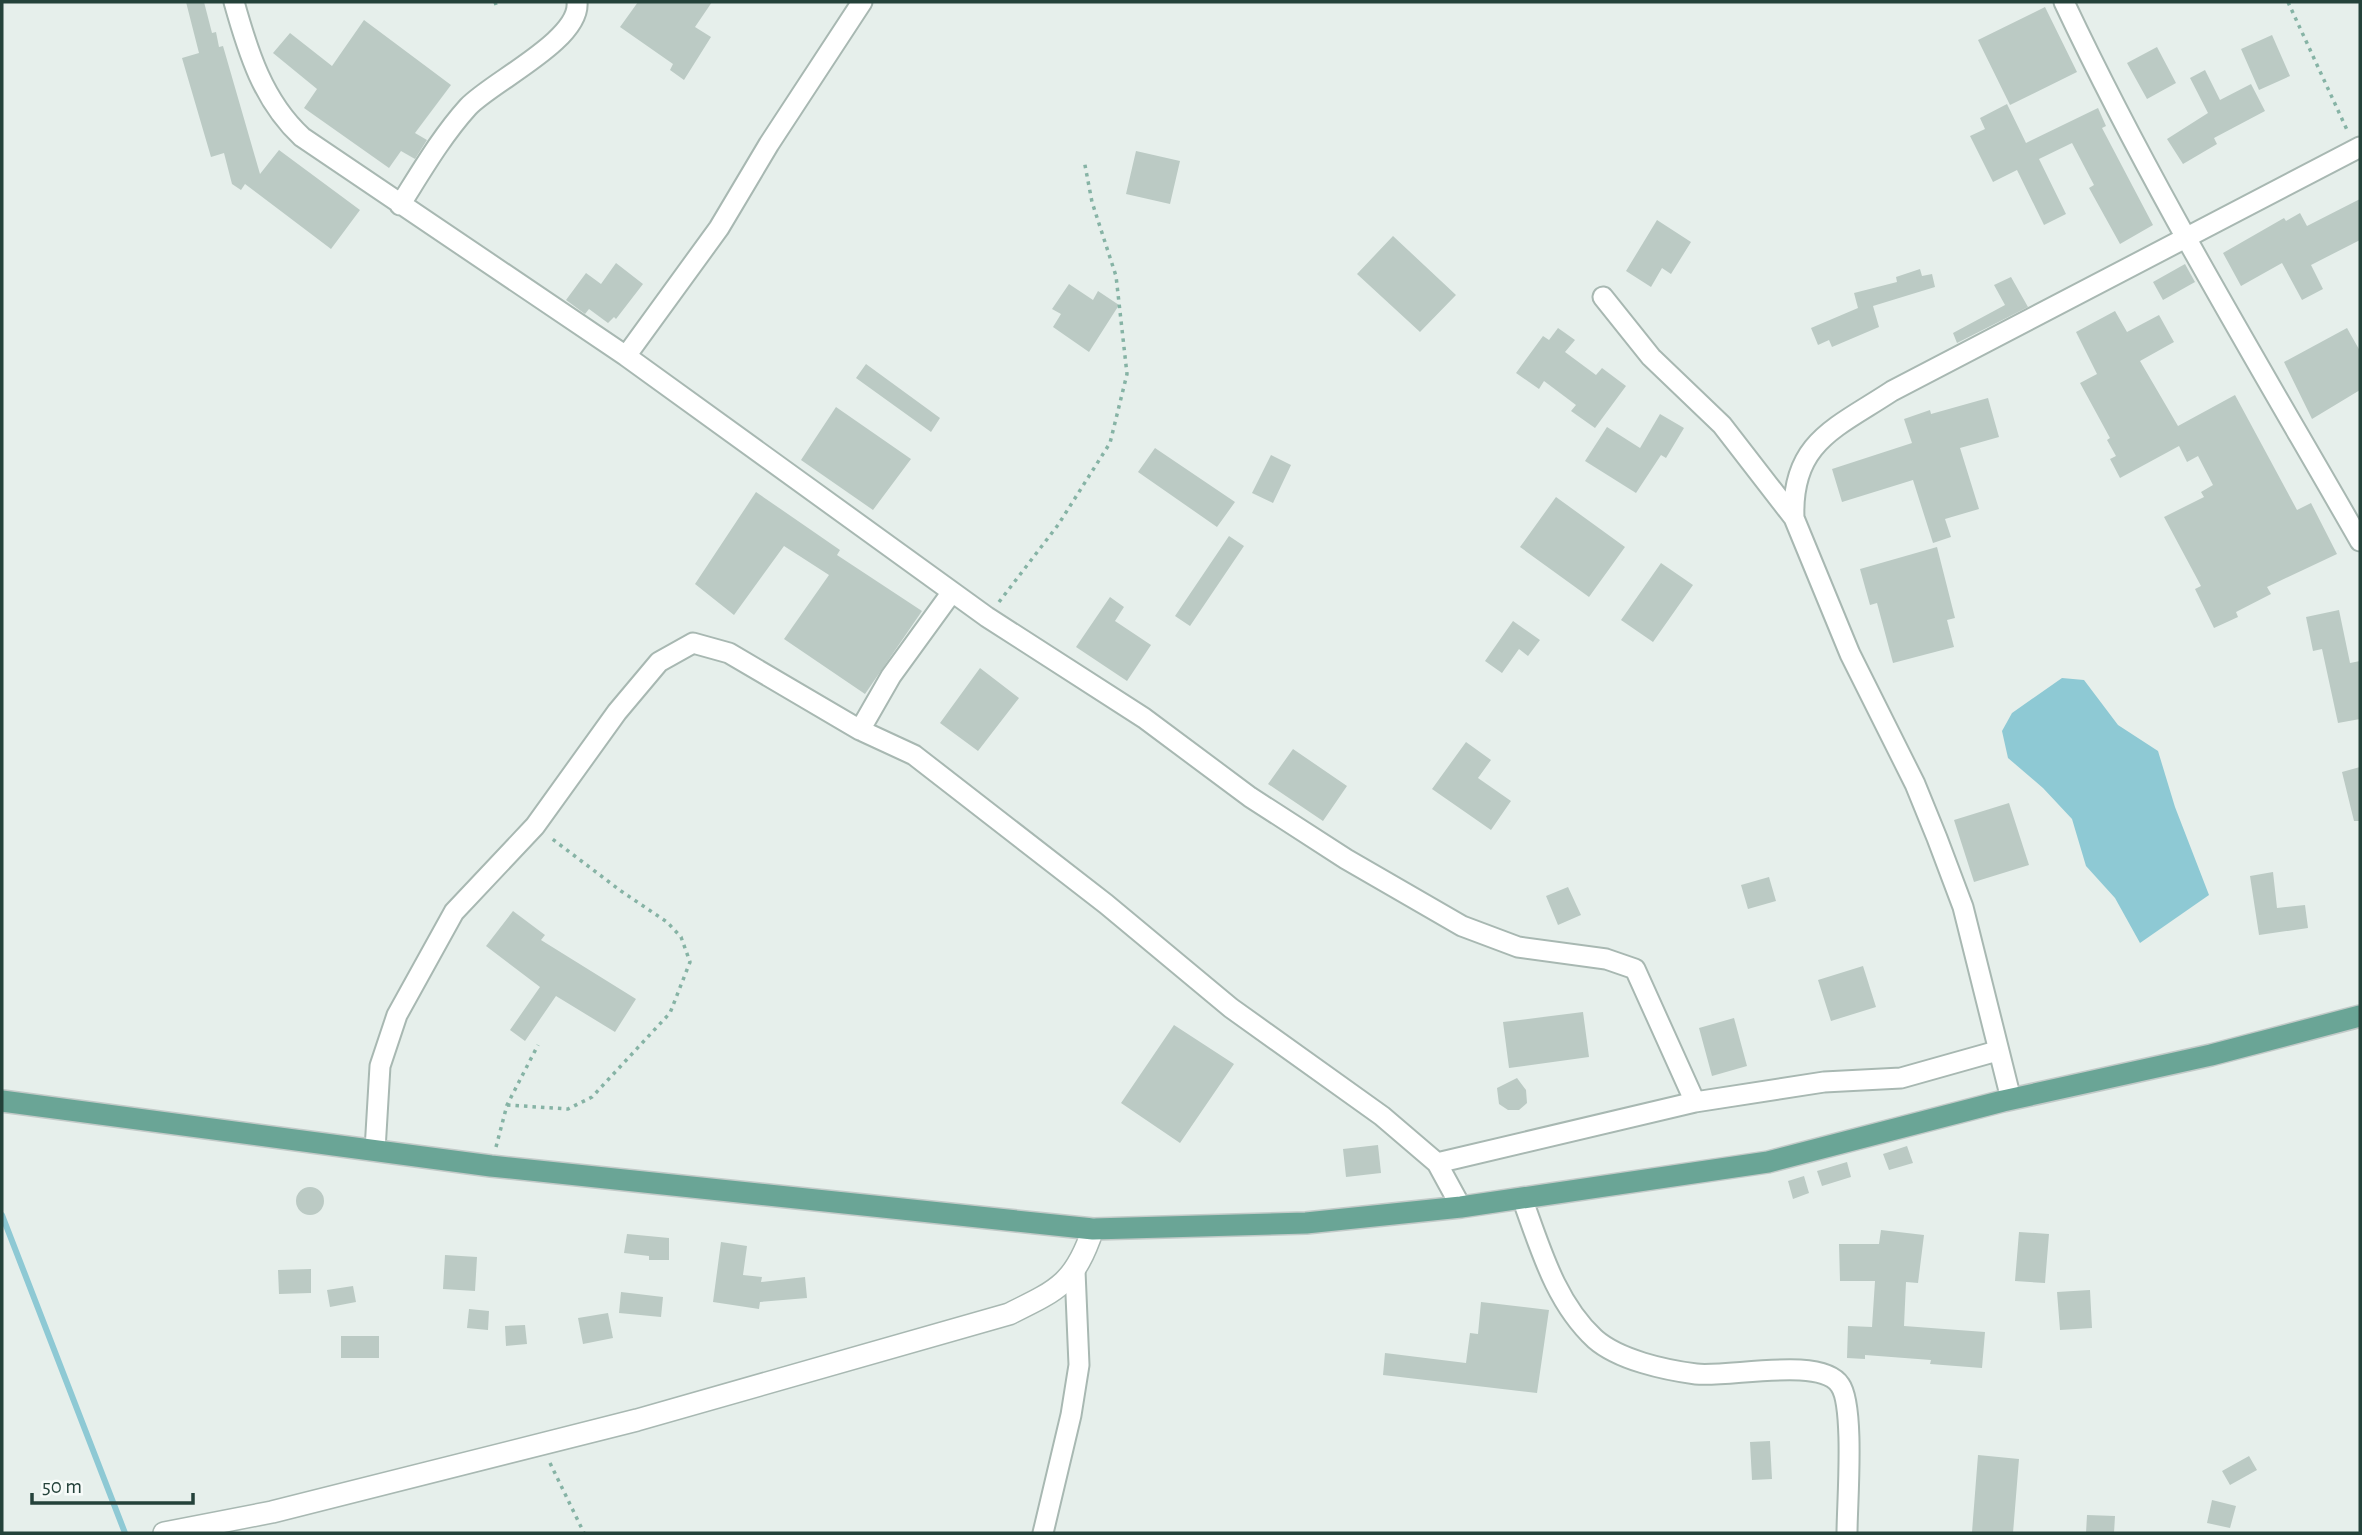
<svg xmlns="http://www.w3.org/2000/svg" width="2362" height="1535" viewBox="0 0 2362 1535" font-family="'Alegreya Sans',sans-serif">
<style>
.water{fill:#8ec9d4}
.lines{fill:none;stroke-linecap:round;stroke-linejoin:round}
.stream{stroke:#8ec9d4;stroke-width:6}
.building{fill:#bbcac4}
.minor-casing{stroke:#a8b8b2;stroke-width:23}
.tertiary-casing{stroke:#a8b8b2;stroke-width:24}
.primary-casing{stroke:#c2cac8;stroke-width:24}
.path{stroke:#86b3a5;stroke-width:3.5;stroke-dasharray:3.5 5;stroke-linecap:butt}
.minor{stroke:#fff;stroke-width:19}
.tertiary{stroke:#fff;stroke-width:21}
.primary{stroke:#6aa596;stroke-width:21}
</style>
<rect width="100%" height="100%" fill="#e6efeb"/>
<path class="water" d="M2062,678L2084,680L2118,725L2158,751L2175,807L2209,895L2140,943L2115,898L2086,866L2072,819L2043,788L2008,758L2002,731L2012,713Z"/>
<g class="lines">
<path class="stream" d="M2,1215L125,1533"/>
</g>
<path class="building" d="M186,2H204L212,33L216,32L219,47L223,46L260,174L279,150L360,210L331,249L245,184L241,190L232,184L224,153L211,157L182,58L199,53Z
M638,2H712L695,27L711,37L684,80L670,70L673,64L620,27Z
M2045,7L2077,72L2010,105L1978,40Z
M364,20L451,85L415,133L427,140L415,159L401,151L389,168L304,108L317,89L273,53L290,33L332,66Z
M2272,35L2290,76L2259,90L2241,49Z
M2157,47L2176,83L2147,99L2127,63Z
M2205,70L2220,100L2251,84L2265,111L2214,138L2217,144L2183,164L2167,139L2208,113L2190,78Z
M2007,104L2026,143L2098,108L2106,126L2102,128L2153,225L2120,244L2089,188L2094,185L2072,143L2039,159L2066,214L2044,225L2017,170L1993,182L1970,136L1985,129L1980,118Z
M1136,151L1180,161L1170,204L1126,194Z
M2360,199V240L2311,265L2323,289L2302,300L2282,263L2241,286L2223,253L2284,218L2286,221L2300,213L2307,226Z
M1657,220L1691,242L1671,274L1662,268L1651,287L1626,271Z
M1393,236L1456,295L1420,332L1357,274Z
M616,263L643,284L616,319L614,317L608,323L589,309L585,314L566,300L586,273L601,284Z
M2185,264L2195,282L2163,300L2153,282Z
M1920,269L1922,276L1932,274L1935,287L1873,306L1879,327L1832,347L1829,340L1818,345L1811,328L1858,308L1854,293L1897,282L1896,277Z
M2011,277L2028,307L1957,343L1953,333L2005,305L1994,285Z
M1069,284L1093,300L1098,291L1119,305L1089,352L1053,327L1061,314L1052,309Z
M2115,311L2127,332L2159,315L2174,342L2140,361L2178,426L2235,395L2297,510L2311,503L2337,554L2267,587L2271,594L2236,612L2238,617L2214,628L2195,589L2201,586L2164,517L2204,497L2201,492L2213,485L2198,456L2187,462L2179,446L2120,478L2110,459L2116,456L2107,440L2110,438L2080,383L2097,374L2076,332Z
M1558,328L1575,340L1565,352L1596,375L1602,368L1626,386L1595,428L1571,411L1576,405L1544,381L1539,389L1516,373L1543,336L1549,340Z
M2347,328L2360,351V390L2312,419L2284,362Z
M866,364L940,418L931,432L856,378Z
M1988,398L1999,437L1960,448L1979,509L1945,519L1951,537L1933,543L1913,480L1842,502L1832,469L1912,443L1904,419L1930,410L1931,414Z
M836,407L911,459L873,510L801,460Z
M1660,414L1684,428L1666,458L1661,455L1636,493L1585,461L1607,427L1640,448Z
M1155,448L1235,502L1217,527L1138,472Z
M1271,455L1291,465L1273,503L1252,493Z
M756,492L840,550L837,555L922,611L865,694L784,639L829,575L784,546L734,615L695,584Z
M1556,497L1625,547L1589,597L1520,547Z
M1229,536L1244,546L1190,626L1175,616Z
M1937,547L1955,618L1947,620L1954,647L1893,663L1877,603L1870,605L1860,569Z
M1661,563L1693,585L1653,642L1621,620Z
M1110,597L1124,607L1115,621L1151,645L1127,681L1076,647Z
M2339,610L2350,663L2360,661V719L2338,723L2322,649L2313,651L2306,617Z
M1513,621L1540,640L1528,656L1519,649L1502,673L1485,661Z
M980,668L1019,698L978,751L940,723Z
M1466,742L1491,760L1478,778L1511,801L1491,830L1432,789Z
M1293,749L1347,786L1323,821L1268,784Z
M2360,767V821H2354L2342,772Z
M2009,803L2029,865L1974,882L1954,820Z
M2273,872L2277,908L2305,905L2308,928L2259,935L2250,876Z
M1769,877L1776,901L1748,909L1741,885Z
M1568,887L1581,915L1558,925L1546,896Z
M513,911L545,935L541,940L636,999L615,1032L556,996L525,1041L510,1030L540,987L486,946Z
M1863,966L1876,1007L1831,1021L1818,980Z
M1583,1012L1589,1057L1509,1068L1503,1022Z
M1734,1018L1747,1066L1712,1076L1699,1028Z
M1174,1025L1234,1064L1180,1143L1121,1103Z
M1517,1078L1526,1090L1527,1103L1519,1110H1508L1499,1104L1497,1088Z
M1378,1145L1381,1173L1346,1177L1343,1149Z
M1907,1146L1913,1163L1889,1170L1883,1154Z
M1847,1162L1851,1177L1822,1186L1817,1171Z
M1804,1176L1809,1193L1793,1199L1788,1181Z
M296 1201a14 14 0 1 1 28 0a14 14 0 1 1-28 0Z
M1881,1230L1924,1235L1918,1283L1906,1282L1904,1326L1985,1332L1982,1368L1930,1364L1931,1360L1865,1355V1359L1847,1358L1848,1326L1872,1327L1875,1281H1840L1839,1244H1879Z
M2019,1232L2049,1234L2045,1283L2015,1281Z
M627,1234L669,1238V1260H649V1256L624,1253Z
M721,1242L747,1246L743,1275L762,1277L761,1282L805,1277L807,1298L760,1302L759,1309L713,1302Z
M445,1255L477,1257L475,1291L443,1289Z
M311,1269V1293L279,1294L278,1270Z
M353,1286L356,1302L330,1307L327,1290Z
M2090,1290L2092,1328L2060,1330L2057,1292Z
M621,1292L663,1297L661,1317L619,1313Z
M1481,1302L1549,1310L1537,1393L1383,1375L1385,1353L1466,1363L1470,1333L1478,1334Z
M469,1309L489,1311L488,1330L467,1328Z
M608,1313L613,1338L583,1344L578,1318Z
M525,1325L527,1344L506,1346L505,1326Z
M341,1336H379V1358H341Z
M1770,1441L1772,1479L1752,1480L1750,1442Z
M1978,1455L2019,1459L2013,1533L1972,1532Z
M2249,1456L2257,1470L2230,1485L2222,1471Z
M2212,1500L2236,1506L2230,1528L2207,1523Z
M2087,1515L2115,1516L2114,1533H2086Z"/>
<g class="lines">
<defs>
<path id="minor" d="M234,2C248,52 263,101 302,137L626,356L987,617L1144,718L1250,797L1346,859L1462,926L1518,947L1606,959L1635,969L1695,1102
M2064,2C2151,187 2258,363 2360,541
M400,205C421,172 441,137 468,107C491,82 581,40 577,2
M1603,297L1651,357L1722,425L1794,518L1850,654L1915,784L1937,838L1963,907L2011,1099
M626,356L719,228L769,144L862,2
M1794,518C1791,442 1836,428 1892,391L2360,147
M860,730L891,676L952,592
M375,1150L380,1066L397,1015L454,912L535,826L617,712L659,662L693,643L729,653L860,730L914,755L1106,904L1231,1008L1382,1116L1437,1163L1461,1207
M1437,1163L1695,1102L1824,1082L1901,1078L1997,1051
M1522,1198C1540,1247 1555,1302 1595,1339C1619,1360 1665,1370 1696,1374C1728,1378 1821,1356 1840,1385C1855,1406 1847,1504 1847,1533
M1043,1533L1071,1415L1079,1365L1075,1271"/>
<path id="tertiary" d="M164,1533L272,1512L637,1420L1009,1314C1058,1290 1075,1283 1093,1229"/>
<path id="primary" d="M2,1101L491,1166L1093,1229L1306,1223L1461,1207L1768,1162L2003,1101L2211,1055L2360,1016"/>
</defs>
<use href="#minor" class="minor-casing"/>
<use href="#tertiary" class="tertiary-casing"/>
<use href="#primary" class="primary-casing"/>
<path class="path" d="M495,2L496,5
M2288,2L2348,132
M999,602L1058,525L1110,443L1127,374L1116,276L1092,202L1084,160
M507,1105L568,1109L592,1097L670,1013L690,962L681,937L667,922L621,891L551,838
M496,1147L507,1105L538,1045
M550,1463L584,1533"/>
<use href="#minor" class="minor"/>
<use href="#tertiary" class="tertiary"/>
<use href="#primary" class="primary"/>
</g>
<rect width="2362" height="1535" fill="none" stroke="#24423a" stroke-width="7"/>
<path d="M32 1493v10h161v-10" fill="none" stroke="#24423a" stroke-width="3.5"/>
<text x="42" y="1493" font-size="21" fill="#24423a" stroke="#f7fbf9" stroke-width="5" paint-order="stroke">50 m</text>
</svg>
